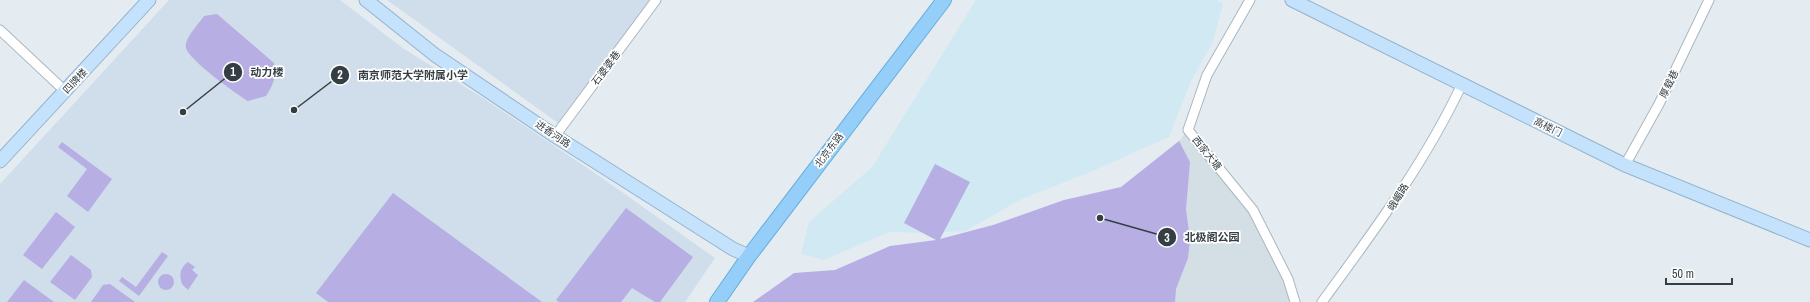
<svg xmlns="http://www.w3.org/2000/svg" width="1810" height="302" viewBox="0 0 1810 302" font-family="'Archivo Narrow','Noto Sans SC',sans-serif">
<style>
.residential{fill:#d3dee5}
.commercial{fill:#d0e9f3}
.education{fill:#cfdeea}
.green{fill:#b7aee4}
.lines{fill:none;stroke-linecap:round;stroke-linejoin:round}
.street-casing{stroke:#aab7bf;stroke-width:11}
.secondary-casing{stroke:#93b3cd;stroke-width:15}
.primary-casing{stroke:#66addd;stroke-width:16}
.street{stroke:#fff;stroke-width:9}
.secondary{stroke:#c4e2fc;stroke-width:13}
.primary{stroke:#95cff9;stroke-width:14}
.labels{text-anchor:middle;dominant-baseline:central;stroke-width:3.5;stroke-linejoin:round;paint-order:stroke}
.street-label{font-size:10px;fill:#343e43;stroke:#fff}
.leader{fill:none;stroke:#343e43;stroke-width:1.5}
.callout-dot{fill:#343e43;stroke:#fff;stroke-width:1.5}
.mark-label{font-size:12px;text-anchor:middle;font-weight:bold;fill:#fff}
.callout-label{font-size:11px;text-anchor:middle;font-weight:bold;fill:#343e43;stroke:#fff;stroke-width:3.5;stroke-linejoin:round;paint-order:stroke}
</style>
<rect width="100%" height="100%" fill="#e4ecf1"/>
<path class="residential" d="M1188,130L1253,210L1295,302H1174L1179,141Z"/>
<path class="commercial" d="M976,0H1217L1223,4L1213,42L1191,81L1169,137L1095,170L1022,199L965,231L930,233L889,232L824,260L801,254L809,222L872,167Z"/>
<path class="education" d="M169,0H340L404,49L486,100L605,180L715,258L685,302H0V184Z
M387,0H650L558,123Z"/>
<path class="green" d="M217,14L274,63C277,76 273,85 266,96L248,101C236,94 189,60 186,48C184,38 199,24 204,16Z
M1179,141L1190,162L1186,209L1190,240L1188,258L1176,289L1175,302H753L794,273L835,270L890,246L936,240L904,223L935,164L970,182L940,239L993,225L1064,200L1121,187Z
M62,142L112,179L88,212L67,196L87,169L58,147Z
M393,193L542,302H328L316,293Z
M626,208L693,257L660,302H655L632,288L621,302H559L556,300Z
M56,212L75,227L42,269L23,255Z
M162,252L168,256L139,296L119,281L122,277L136,287Z
M71,255L91,270L92,277L75,300L50,282Z
M188,262L195,267L192,270L198,275L188,290L182,284C179,274 180,268 188,262Z
M158 282a8 8 0 1 1 16 0a8 8 0 1 1-16 0Z
M24,280L54,302H7Z
M110,284L135,302H91L103,285Z"/>
<g class="lines">
<defs>
<path id="street" d="M1250,0L1207,75L1188,130L1253,210L1288,279L1295,302
M0,30L65,91
M555,136L656,0
M1625,165L1659,104L1709,0
M1322,302C1373,232 1425,163 1462,84"/>
<path id="secondary" d="M366,0L435,55L555,136L733,249L749,256
M1292,0L1625,165L1810,240
M0,161L149,0"/>
<path id="primary" d="M717,302L749,256L944,0"/>
</defs>
<use href="#street" class="street-casing"/>
<use href="#secondary" class="secondary-casing"/>
<use href="#primary" class="primary-casing"/>
<use href="#street" class="street"/>
<use href="#secondary" class="secondary"/>
<use href="#primary" class="primary"/>
</g>
<g class="labels">
<g class="street-label">
<text transform="translate(606 68) rotate(-53)">石婆婆巷</text>
<text transform="translate(75 81) rotate(-47)">四牌楼</text>
<text transform="translate(1669 84) rotate(-64)">厚载巷</text>
<text transform="translate(1548 127) rotate(26)">高楼门</text>
<text transform="translate(553 134) rotate(34)">进香河路</text>
<text transform="translate(829 150) rotate(-53)">北京东路</text>
<text transform="translate(1207 153) rotate(51)">西家大塘</text>
<text transform="translate(1398 197) rotate(-58)">峨嵋路</text>
</g>
</g>
<path class="leader" d="M183 112L233 72M294 110L340 75M1100 218L1167 237"/>
<g class="callout-dot">
<circle cx="183" cy="112" r="4"/>
<circle cx="294" cy="110" r="4"/>
<circle cx="1100" cy="218" r="4"/>
<circle cx="233" cy="72" r="10"/>
<circle cx="340" cy="75" r="10"/>
<circle cx="1167" cy="237" r="10"/>
</g>
<g class="mark-label">
<text x="233" y="76">1</text>
<text x="340" y="79">2</text>
<text x="1167" y="242">3</text>
</g>
<g class="callout-label">
<text x="267" y="76">动力楼</text>
<text x="413" y="79">南京师范大学附属小学</text>
<text x="1212" y="241">北极阁公园</text>
</g>
<path d="M1666 278v6h66v-6" fill="none" stroke="#343e43" stroke-width="2"/>
<text x="1672" y="278" font-size="12" fill="#343e43" stroke="#ffffff" stroke-width="3" paint-order="stroke">50 m</text>
</svg>
